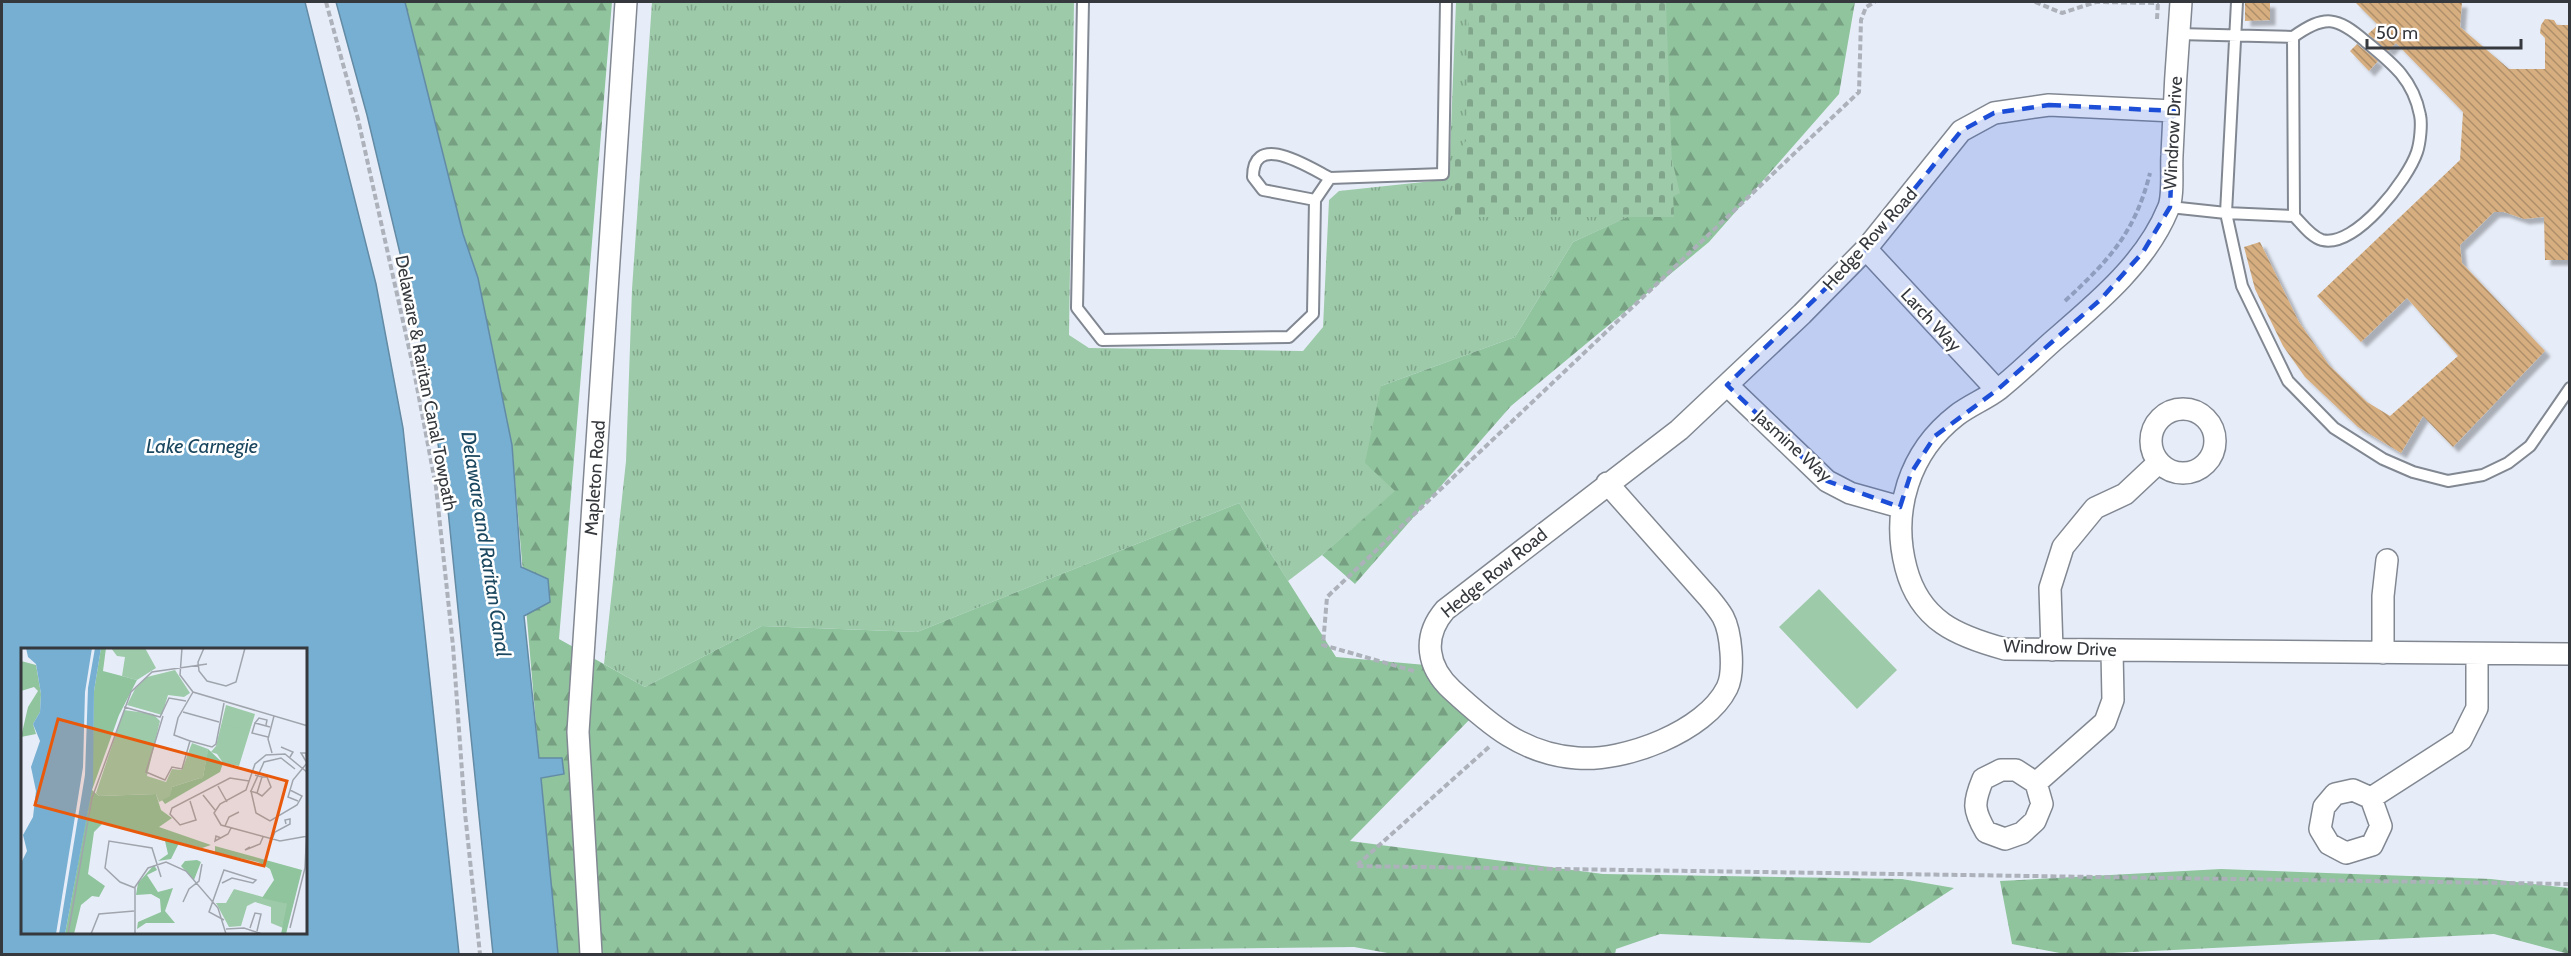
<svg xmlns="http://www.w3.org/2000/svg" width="2571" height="956" viewBox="0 0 2571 956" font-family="Cabin,sans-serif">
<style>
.grass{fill:url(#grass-tufts)}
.forest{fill:url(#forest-firs)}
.cemetery{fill:url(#cemetery-stones)}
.green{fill:#9dcaa9}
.water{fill:#77afd2;stroke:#638ba5;stroke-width:1.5;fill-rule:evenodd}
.building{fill:url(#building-back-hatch);filter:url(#shadow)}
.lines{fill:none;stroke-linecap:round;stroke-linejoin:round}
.service-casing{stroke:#828892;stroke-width:14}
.minor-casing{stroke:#828892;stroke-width:24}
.path{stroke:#acb1ba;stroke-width:4;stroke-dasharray:6 3;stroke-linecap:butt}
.service{stroke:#fff;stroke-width:10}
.minor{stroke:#fff;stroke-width:21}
.marked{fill:#1d4ed8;fill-opacity:0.2;stroke:#1d4ed8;stroke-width:4.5;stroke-dasharray:12 8;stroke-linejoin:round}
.labels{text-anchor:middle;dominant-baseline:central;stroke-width:5;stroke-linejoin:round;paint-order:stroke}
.street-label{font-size:18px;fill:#35383c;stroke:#fff}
.water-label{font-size:20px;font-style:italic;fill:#1a475f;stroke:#fff}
.inset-road{fill:none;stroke:#a0a5ad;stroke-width:1.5}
.view{fill:#e8590c;fill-opacity:0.15;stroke:#e8590c;stroke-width:3}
.inset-edge{fill:none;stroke:#35383c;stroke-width:3}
</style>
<defs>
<pattern id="grass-tufts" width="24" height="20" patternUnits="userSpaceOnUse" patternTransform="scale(1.5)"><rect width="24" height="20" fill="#9dcaa9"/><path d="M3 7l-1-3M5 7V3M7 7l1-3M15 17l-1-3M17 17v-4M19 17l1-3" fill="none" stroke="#81a58b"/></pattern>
<pattern id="forest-firs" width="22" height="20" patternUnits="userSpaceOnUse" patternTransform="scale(1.5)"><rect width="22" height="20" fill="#8fc49d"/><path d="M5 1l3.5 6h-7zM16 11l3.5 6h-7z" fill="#76a081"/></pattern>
<pattern id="cemetery-stones" width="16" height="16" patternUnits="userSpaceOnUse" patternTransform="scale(1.5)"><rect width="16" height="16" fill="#9dcaa9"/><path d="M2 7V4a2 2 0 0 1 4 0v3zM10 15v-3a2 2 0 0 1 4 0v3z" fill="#81a58b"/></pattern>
<pattern id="building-back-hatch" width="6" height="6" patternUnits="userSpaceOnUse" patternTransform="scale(1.5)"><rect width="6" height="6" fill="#d6ae80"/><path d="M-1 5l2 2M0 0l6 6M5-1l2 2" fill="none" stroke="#ae8f6a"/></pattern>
<filter id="shadow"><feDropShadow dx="5.5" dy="5.5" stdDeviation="1.5" flood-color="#0004"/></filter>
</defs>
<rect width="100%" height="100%" fill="#e7edf8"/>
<path class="grass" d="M652,2H1074L1069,335L1089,348L1303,351L1323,327L1329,200L1339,191L1442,180L1450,153L1456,2H1652L1651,73L1681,193L1573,242L1515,337L1381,386L1396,491L1322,555L1288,581L1239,503L917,632L762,626L645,687L604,664L626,461L632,289Z"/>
<path class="forest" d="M405,2H612L559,639L645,687L762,626L917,632L1239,503L1336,657L1437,666L1476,713L1350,841L1603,874L1902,879L1954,888L1870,943L1660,934L1616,949L1615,954H1393L1354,947L769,954H558L541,778L564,774L539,759L512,445L478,278L463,234Z
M1652,2H1855L1839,94L1709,242L1511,406L1355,584L1322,555L1395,491L1365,463L1381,386L1515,337L1573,242L1680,193L1651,73Z
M2221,869L2491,879L2569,888V954L2494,934L2093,954H2065L2012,944L2000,881Z"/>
<path class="cemetery" d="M1469,2H1666L1674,217H1453L1454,158L1466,141Z"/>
<path class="green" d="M1819,589L1897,670L1857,709L1779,627Z"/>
<path class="water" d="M2,2H305L376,284L403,428L459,954H2ZM22,650H306V934H22Z
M336,2H405L463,234L478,278L512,445L521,567L548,579L550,602L524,616L539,758H562L564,774L541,778L558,954H493L448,510L425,358L367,115Z"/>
<path class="building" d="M2245,2H2270V20L2245,21Z
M2355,2H2462L2460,27L2509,69H2545V38L2540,33L2541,25L2545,19L2554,20L2557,25H2570V260H2545L2544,217L2524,219L2504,212H2494L2460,245L2462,263L2545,351L2453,447L2423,416L2401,453L2358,427L2305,377L2283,346L2255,289L2244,247L2260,242L2299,322L2329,365L2367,402L2390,416L2458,356L2407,298L2361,342L2317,296L2460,160L2463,112L2396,43L2388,51L2368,34L2378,25Z
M2357,44L2378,61L2369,71L2350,51Z"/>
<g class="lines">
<defs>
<path id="service" d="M1083,2L1077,308L1102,340L1289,337L1313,314L1315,200L1330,178L1443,174L1446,2
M2237,2L2226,213L2242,286L2288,381L2334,428L2383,459L2413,472L2448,481L2483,475L2508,463L2530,446L2570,388
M2293,37C2325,14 2337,17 2365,41C2392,63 2413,79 2420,115C2422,124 2420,143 2417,152C2408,179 2356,248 2322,240C2311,237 2302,224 2294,216
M1315,200L1263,190L1253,177C1253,130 1310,168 1330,178
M2170,207L2226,213L2294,216L2293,37L2178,34"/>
<path id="minor" d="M2181,2C2177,53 2174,104 2172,155C2171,169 2174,197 2168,209C2146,263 2096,304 2053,341C2035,357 2018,374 1999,389C1986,399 1970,405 1957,415C1909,452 1891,511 1906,568C1920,621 1957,636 2005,649L2570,654
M1866,249L1997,390
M1727,385L1827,481L1850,493L1900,507
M2151 441a32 32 0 1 1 64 0a32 32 0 1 1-64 0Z
M1607,483L1709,598C1714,604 1719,610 1723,617C1731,632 1735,672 1727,688C1705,732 1624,762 1577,758C1523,754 1490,725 1452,690C1427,667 1422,637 1445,610L1679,430L1802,314L1866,249L1961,131L1994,113L2049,105L2174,111
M2052,650L2050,588L2063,547L2095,508L2125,494L2158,463
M2383,653V596L2387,560
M2001,770H2016L2036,783L2042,804L2035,821L2022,833L2005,839L1986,832C1973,810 1973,803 1983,779Z
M2036,783L2105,722L2113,700L2112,651
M2353,790L2371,798L2381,826L2372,845L2346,853L2329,844L2320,829L2324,807L2335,794Z
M2371,798L2461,740L2477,708V654
M591,954L578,732L626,2"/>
</defs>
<use href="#service" class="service-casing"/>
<use href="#minor" class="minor-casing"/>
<path class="path" d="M326,2L358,119L413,366L436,487L453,646L465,813L480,954
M2035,2L2062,13L2096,2L2159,3
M2157,19L2158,2
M2065,301C2109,260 2135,233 2150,173
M1414,671L1323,645L1327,597L1859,92L1861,20L1866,7L1875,2
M1489,747L1356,866L2570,884"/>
<use href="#service" class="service"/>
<use href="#minor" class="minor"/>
</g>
<path class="marked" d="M2049,105L2174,111L2170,207L2143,252L2100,300L1997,390L1935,436L1911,473L1900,507L1827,481L1727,385L1866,249L1961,131L1994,113Z"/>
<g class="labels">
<g class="street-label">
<text transform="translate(2173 133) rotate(-87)">Windrow Drive</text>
<text transform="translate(1870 239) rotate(-48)">Hedge Row Road</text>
<text transform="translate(1931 320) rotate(47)">Larch Way</text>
<text transform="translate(426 383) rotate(79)">Delaware &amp; Raritan Canal Towpath</text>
<text transform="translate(1793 446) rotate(42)">Jasmine Way</text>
<text transform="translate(595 478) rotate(-86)">Mapleton Road</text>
<text transform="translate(1494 573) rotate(-39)">Hedge Row Road</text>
<text transform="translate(2060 648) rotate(2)">Windrow Drive</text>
</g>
<g class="water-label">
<text x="202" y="446">Lake Carnegie</text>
<text transform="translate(486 544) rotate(81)">Delaware and Raritan Canal</text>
</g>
</g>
<g transform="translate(21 648)">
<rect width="286" height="286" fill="#e7edf8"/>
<path d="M90,0H124L135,20L116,32L101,28L104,9L96,8ZM154,22L169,45L163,49L147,47L141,67L106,57L114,41L126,29ZM205,57L234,66L218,118L202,115L196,106L190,104L195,98ZM103,62L132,66L139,73L126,128L145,134L151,121L161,122L171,95L187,101L182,129L151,139L150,148L138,154L135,146L78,148L75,145ZM213,241L267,256L262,280L250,275V259L234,254L226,258L220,278L208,279L195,255H205Z" fill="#9dcaa9"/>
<path d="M80,0H85L82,23L116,32L98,67L71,142L78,148L135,146L140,162L151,170L138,179L190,197L181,200L158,195L150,211L137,213L147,206L144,193L82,175L73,184L67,226L84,238L78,249L71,248L60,257L53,286H44L71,138L73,43ZM0,13L15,17L20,46L19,64L12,76L15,86L0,89L7,59L17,43L13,39L0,43ZM187,101L202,115L199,124L144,156L141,152L149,148L151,139L182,129ZM194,198L281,222L265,286H260L266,256L241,250L253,232L249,221L237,214L199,206L194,204ZM176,212L180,214L173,232L160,218L164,213ZM133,217L136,222L126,227L137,244L152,240L144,263L154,275H125L116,281L117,274L140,264L139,251L130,246L115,247L117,235Z" fill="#8fc49d"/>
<path d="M170,98L187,103L181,131L161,125Z" fill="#9dcaa9"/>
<path d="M202,77L219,80L214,105L198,102Z" fill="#9dcaa9"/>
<path d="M5,0H71L64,44L62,119L35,286H0V215L6,203L2,187L12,169L15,143L10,119L19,93L12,76L19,64L20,46L15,16L7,9ZM74,0H80L73,43L72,136L44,286H38L64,127L67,40Z" fill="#77afd2"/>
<path class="inset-road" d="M161,0L159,27L172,44L287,78M183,0L177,14L178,23L186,33L205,38L215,34L224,0M103,59L139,69L148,50L165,53M162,64L198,74M142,68L125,124L144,132L151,119L161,121L169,93L191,99L195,96L203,55M234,75L238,70L246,72L245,77M247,89L231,85L234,75L249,79M169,93L153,87L157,70L172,44M260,99L272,104L269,109M251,105L247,91L253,68M287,125L264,106L245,107L234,116L225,142L199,156L193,165L200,177L259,193L287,188M197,138L206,154M269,142L281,148L276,157L249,173L235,165L230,143L243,114L260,110L274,121M229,143L236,145L241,129L234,127M236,145L241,148L250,139L246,129H241M182,147L194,162M169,153L175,172L159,177L149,166L151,160L209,130L228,133M277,153L267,149L272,132L286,115L285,105H280L286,115M204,178L208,169L218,164M200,190L195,188L194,193L207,186L210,180M251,191L254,184L269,176V171L264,172L265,176M229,199L224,202L239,196L242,189M201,235L211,230L232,235L235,232L203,222L188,264L203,272M114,240L99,234L84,220L88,193L131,200L140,229M162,254L168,241L178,233L181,216M229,280L234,265L240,266L236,283M269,280L284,220L287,157M205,281L223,280L241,286M47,286L71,150L110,44L131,24L186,16M70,286L78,266L113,263M114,286V239L127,220L145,214L165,223L197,260L205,286"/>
<path class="view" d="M37,71L266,133L243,218L14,157Z"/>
<rect width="286" height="286" class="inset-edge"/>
</g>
<rect width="2571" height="956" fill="none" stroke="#35383c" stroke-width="6"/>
<path d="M2367 39v9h154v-9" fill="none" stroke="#35383c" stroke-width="3"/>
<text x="2376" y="39" font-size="18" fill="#35383c" stroke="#ffffff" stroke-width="4.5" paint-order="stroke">50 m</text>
</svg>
